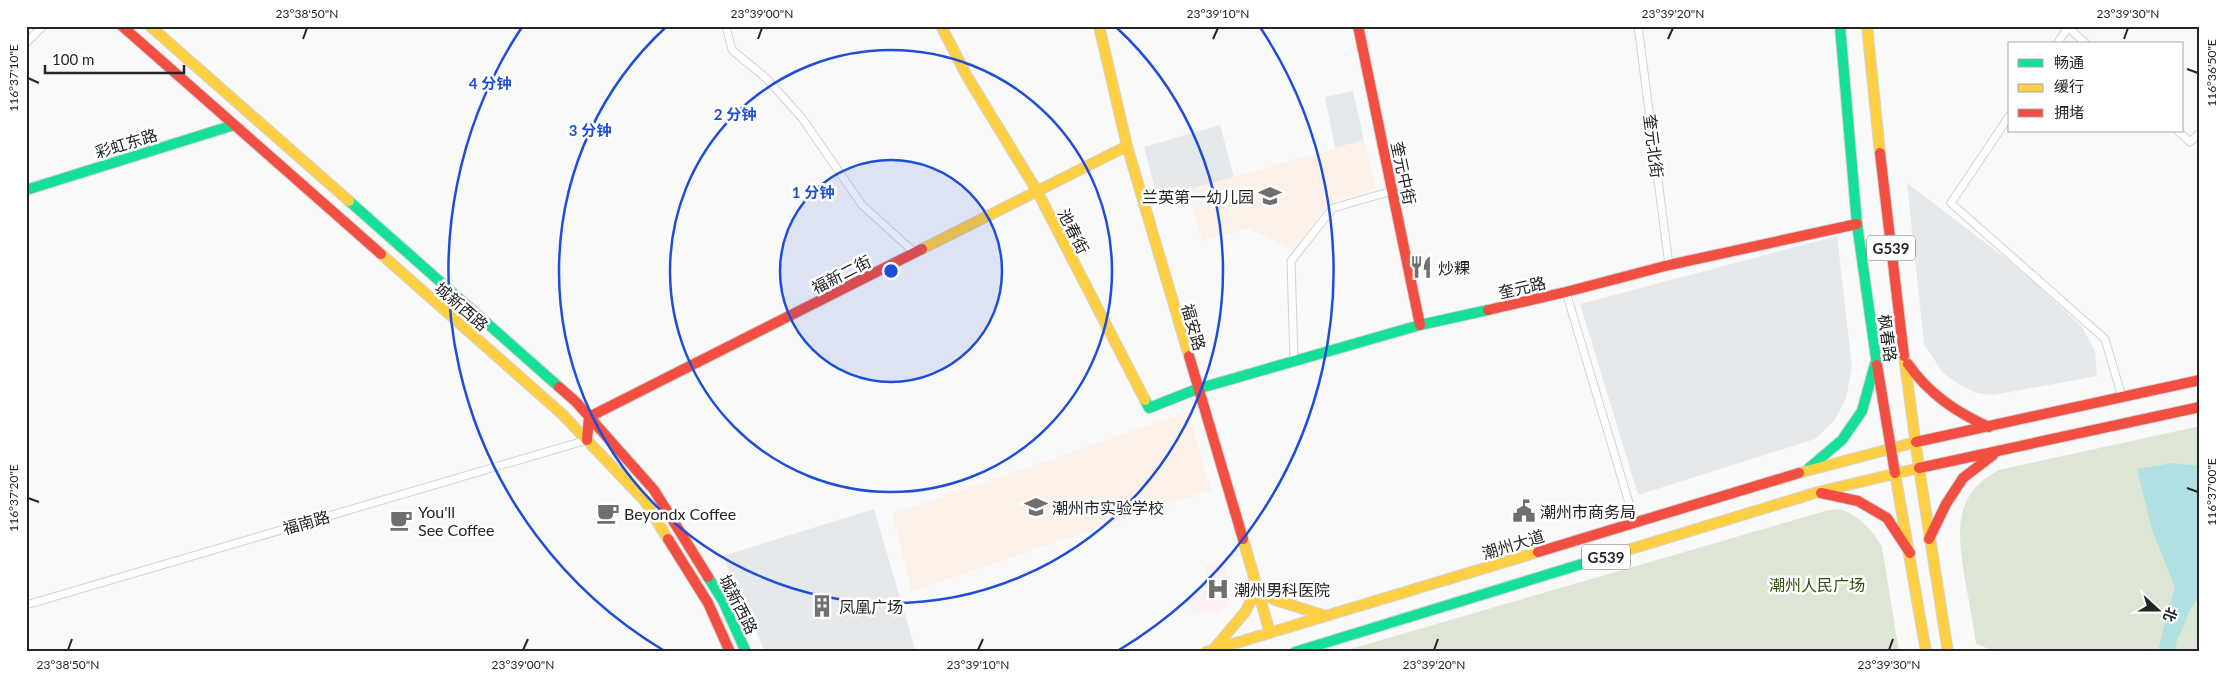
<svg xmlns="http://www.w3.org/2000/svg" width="2226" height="678" viewBox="0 0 2226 678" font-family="Lato,'Noto Sans SC',sans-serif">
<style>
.built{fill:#e6e9ec}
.education{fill:#fcf1e8}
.medical{fill:#fcf0f4}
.green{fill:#dde6d4}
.water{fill:#b2e1e3}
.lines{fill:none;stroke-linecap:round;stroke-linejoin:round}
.river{stroke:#b2e1e3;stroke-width:16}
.street-casing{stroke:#d3d3d3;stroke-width:9}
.fast-casing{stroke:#d3d3d3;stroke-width:12}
.slow-casing{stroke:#d3d3d3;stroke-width:12}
.jam-casing{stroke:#d3d3d3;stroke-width:12}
.street{stroke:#fefefe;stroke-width:7}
.fast{stroke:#16e098;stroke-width:10}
.slow{stroke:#ffcf43;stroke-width:10}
.jam{stroke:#f24e42;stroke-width:10}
.ticks{fill:none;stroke:#242525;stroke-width:2}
.ring{fill:none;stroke:#1d4ed8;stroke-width:2.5}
.labels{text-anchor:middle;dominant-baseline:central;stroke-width:5;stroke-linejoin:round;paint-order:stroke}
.shield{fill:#fff;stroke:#666;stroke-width:1}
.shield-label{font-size:15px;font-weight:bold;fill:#242525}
.street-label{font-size:16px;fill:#242525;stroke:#fff}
.poi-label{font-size:16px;fill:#242525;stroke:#fff;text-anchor:start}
.park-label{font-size:16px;fill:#355008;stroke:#fff}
.centre{fill:#1d4ed8;stroke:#fff;stroke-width:2.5}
.ring-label{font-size:15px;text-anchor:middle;font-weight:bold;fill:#1d4ed8;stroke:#fff;stroke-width:5;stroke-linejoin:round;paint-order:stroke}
.neatline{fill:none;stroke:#242525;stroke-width:2}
.ticks-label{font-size:12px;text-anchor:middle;fill:#242525}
</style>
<rect width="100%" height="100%" fill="#f9f9f9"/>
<path class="built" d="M1353,91L1364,140L1335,148L1325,97Z
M1220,125L1234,177L1157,198L1144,147Z
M1907,183L2025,273L2082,327L2095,351L2097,376L1993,395L1977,393L1960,385L1943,373L1924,344Z
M1837,236L1852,367L1846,399L1834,421L1815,439L1638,495L1580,304Z
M874,509L916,652H765L723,556Z"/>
<path class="education" d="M1364,140L1376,188L1331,202L1293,250L1248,228L1202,241L1188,190Z
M1188,412L1211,490L912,591L892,514Z"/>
<path class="medical" d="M1223,561L1227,579L1235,584L1219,615L1209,610L1193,616L1187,600L1202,595L1209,578L1205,566Z"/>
<path class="green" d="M2200,426V652H1997L1976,644C1973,623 1969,601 1965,580C1958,534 1951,495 1999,470Z
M1840,509C1859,516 1872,529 1882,547L1899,652H1340L1829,510Z"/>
<path class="water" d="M2173,463L2200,466V596L2190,610L2179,637L2162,633L2175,587L2152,530L2137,469Z"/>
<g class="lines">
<path class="river" d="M2166,652L2175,615"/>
<defs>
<path id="street" d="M726,26L732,50L766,78L802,118L862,205L915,253
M1638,26L1669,265
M26,43L43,26
M2057,44L2068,27L2086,44
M2010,115L1951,203L2105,339L2122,397
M2178,131L2190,142L2200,133
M1566,292L1635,523
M1294,361L1291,261L1333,208L1392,191
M26,605L587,440"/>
<path id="fast" d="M1840,26L1857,224L1877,365
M26,190L234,125
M349,201L559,387
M1145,400L1149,408L1197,389L1420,325L1488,310
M1809,468L1842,440L1862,411L1875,364
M708,577L723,601L746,652
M1295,652L1608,556"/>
<path id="slow" d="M150,26L349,201
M941,26L968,78L1037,191L1145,400
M1099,26L1127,146L1189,356
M1867,26L1880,153
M922,249L1127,146
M381,254L562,414L644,500L668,539
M1919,468L1948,652
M1799,473L1916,442
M1895,473L1926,652
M1243,539L1270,633
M1608,556L1818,492L1919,468L1904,356
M1213,650L1245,612L1257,590L1275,600L1326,616
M1206,652L1538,552"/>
<path id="jam" d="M122,26L381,254
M1358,26L1420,325
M1880,153L1904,356
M1488,310L1566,292L1669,265L1857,224
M1189,356L1243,539
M1908,364C1929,394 1956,412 1989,427
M1877,365L1895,473
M559,387L576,402L654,490L708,577
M587,440L589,417L922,249
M1916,442L2200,380
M1919,468L2200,407
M1821,493L1858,501L1887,518L1910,553
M668,539L708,603L730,652
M1929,539L1946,504L1963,478L1993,455
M1538,552L1799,473"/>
</defs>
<use href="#street" class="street-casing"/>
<use href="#fast" class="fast-casing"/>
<use href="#slow" class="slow-casing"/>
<use href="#jam" class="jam-casing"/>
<use href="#street" class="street"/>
<use href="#fast" class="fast"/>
<use href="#slow" class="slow"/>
<use href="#jam" class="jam"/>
</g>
<path class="ticks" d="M303,39L307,28M758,39L762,28M1213,39L1218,28M1668,39L1673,28M2124,39L2128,28M2187,69L2198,73M28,78L39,83M2187,488L2198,492M28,498L39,502M68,650L72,639M523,650L528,639M978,650L983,639M1434,650L1438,639M1889,650L1893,639"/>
<circle cx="891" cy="271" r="111" fill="#1d4ed8" fill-opacity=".12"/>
<g class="ring">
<circle cx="891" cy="271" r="111"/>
<circle cx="891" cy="271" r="221"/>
<path d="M1117 28A332 332 0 1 1 665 28"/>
<path d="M663 650A442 442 0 0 1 522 27M1260 27A442 442 0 0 1 1119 650"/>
</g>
<defs>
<symbol id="school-bare" viewBox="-9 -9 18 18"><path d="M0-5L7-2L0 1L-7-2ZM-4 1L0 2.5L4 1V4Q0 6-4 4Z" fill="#6f6f6f" stroke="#fff" stroke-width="2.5" paint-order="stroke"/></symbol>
<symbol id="restaurant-bare" viewBox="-9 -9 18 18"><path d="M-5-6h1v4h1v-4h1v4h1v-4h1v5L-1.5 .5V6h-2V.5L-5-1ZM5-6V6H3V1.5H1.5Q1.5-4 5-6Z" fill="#6f6f6f" stroke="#fff" stroke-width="2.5" paint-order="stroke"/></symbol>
<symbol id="civic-bare" viewBox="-9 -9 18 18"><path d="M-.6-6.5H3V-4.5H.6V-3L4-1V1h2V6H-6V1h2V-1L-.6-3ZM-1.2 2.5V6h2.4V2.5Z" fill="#6f6f6f" stroke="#fff" stroke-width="2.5" paint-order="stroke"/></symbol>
<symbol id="cafe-bare" viewBox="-9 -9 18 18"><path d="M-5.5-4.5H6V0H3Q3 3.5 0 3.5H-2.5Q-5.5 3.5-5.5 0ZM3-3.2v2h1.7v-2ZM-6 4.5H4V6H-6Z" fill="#6f6f6f" stroke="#fff" stroke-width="2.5" paint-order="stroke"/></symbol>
<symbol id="hospital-bare" viewBox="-9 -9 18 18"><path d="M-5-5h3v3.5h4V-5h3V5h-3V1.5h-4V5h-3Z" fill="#6f6f6f" stroke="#fff" stroke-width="2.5" paint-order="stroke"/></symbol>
<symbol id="building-bare" viewBox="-9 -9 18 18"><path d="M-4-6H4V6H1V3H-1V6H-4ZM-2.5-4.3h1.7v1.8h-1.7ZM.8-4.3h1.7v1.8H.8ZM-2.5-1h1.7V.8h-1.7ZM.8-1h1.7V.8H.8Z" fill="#6f6f6f" stroke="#fff" stroke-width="2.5" paint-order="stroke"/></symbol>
</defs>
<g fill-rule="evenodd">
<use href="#school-bare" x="1254" y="180" width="32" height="32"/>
<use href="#restaurant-bare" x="1405" y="251" width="32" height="32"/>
<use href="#school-bare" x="1020" y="491" width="32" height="32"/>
<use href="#civic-bare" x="1508" y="495" width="32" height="32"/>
<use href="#cafe-bare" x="592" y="497" width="32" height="32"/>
<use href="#cafe-bare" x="385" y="504" width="32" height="32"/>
<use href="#hospital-bare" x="1202" y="573" width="32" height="32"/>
<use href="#building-bare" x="806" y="590" width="32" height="32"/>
</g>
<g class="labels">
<g class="shield">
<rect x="1867" y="235.5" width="48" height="25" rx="4"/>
<rect x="1582" y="544.5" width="48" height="25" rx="4"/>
</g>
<g class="shield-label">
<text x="1891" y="248">G539</text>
<text x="1606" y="557">G539</text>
</g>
<g class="street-label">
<text transform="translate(126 143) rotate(-17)">彩虹东路</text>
<text transform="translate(1654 146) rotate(83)">奎元北街</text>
<text transform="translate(1404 173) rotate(78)">奎元中街</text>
<text transform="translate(1074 231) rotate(63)">池春街</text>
<text transform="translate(841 274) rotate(-27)">福新二街</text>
<text transform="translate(1522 287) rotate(-13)">奎元路</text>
<text transform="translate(462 306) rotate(41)">城新西路</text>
<text transform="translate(1194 327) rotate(74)">福安路</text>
<text transform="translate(1888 338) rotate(82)">枫春路</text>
<text transform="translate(306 522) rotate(-16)">福南路</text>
<text transform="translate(1513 544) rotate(-17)">潮州大道</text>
<text transform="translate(739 604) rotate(63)">城新西路</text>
</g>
<g class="poi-label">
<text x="1254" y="196" text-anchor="end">兰英第一幼儿园</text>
<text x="1438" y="267">炒粿</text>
<text x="1052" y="507">潮州市实验学校</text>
<text x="418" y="511">You'll<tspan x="418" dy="18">See Coffee</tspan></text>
<text x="1540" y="511">潮州市商务局</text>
<text x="624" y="513">Beyondx Coffee</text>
<text x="1234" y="589">潮州男科医院</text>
<text x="839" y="606">凤凰广场</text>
</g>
<g class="park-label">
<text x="1817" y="584">潮州人民广场</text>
</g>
</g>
<circle cx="891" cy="271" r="8" class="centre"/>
<g class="ring-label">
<text x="490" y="89">4 分钟</text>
<text x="735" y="120">2 分钟</text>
<text x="590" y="136">3 分钟</text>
<text x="813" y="198">1 分钟</text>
</g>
<rect width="2226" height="678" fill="none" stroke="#ffffff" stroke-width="55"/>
<rect x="2008" y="42" width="175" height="90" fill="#ffffff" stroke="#a7a8a8"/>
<rect x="2018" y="59" width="25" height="8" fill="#16e098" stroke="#a7a8a8"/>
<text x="2054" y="68" font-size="15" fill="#242525">畅通</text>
<rect x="2018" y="84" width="25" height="8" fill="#ffcf43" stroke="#a7a8a8"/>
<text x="2054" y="92" font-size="15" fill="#242525">缓行</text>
<rect x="2018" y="109" width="25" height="8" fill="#f24e42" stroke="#a7a8a8"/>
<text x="2054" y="118" font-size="15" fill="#242525">拥堵</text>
<g transform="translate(2158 610) rotate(111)" stroke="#ffffff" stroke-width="4" paint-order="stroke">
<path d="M0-4L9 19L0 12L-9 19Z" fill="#242525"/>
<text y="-8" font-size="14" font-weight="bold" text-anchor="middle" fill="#242525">北</text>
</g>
<path d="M45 65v8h139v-8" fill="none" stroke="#242525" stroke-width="2.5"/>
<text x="52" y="65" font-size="15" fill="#242525" stroke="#ffffff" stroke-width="4" paint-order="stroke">100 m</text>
<rect x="28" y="28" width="2170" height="622" class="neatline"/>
<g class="ticks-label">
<text x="307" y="18">23°38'50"N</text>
<text x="762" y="18">23°39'00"N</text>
<text x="1218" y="18">23°39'10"N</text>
<text x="1673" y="18">23°39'20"N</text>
<text x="2128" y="18">23°39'30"N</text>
<text transform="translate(2212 73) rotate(-90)" y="4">116°36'50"E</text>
<text transform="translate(14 78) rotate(-90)" y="4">116°37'10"E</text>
<text transform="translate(2212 492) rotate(-90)" y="4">116°37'00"E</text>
<text transform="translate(14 498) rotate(-90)" y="4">116°37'20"E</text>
<text x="68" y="669">23°38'50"N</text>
<text x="523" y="669">23°39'00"N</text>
<text x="978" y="669">23°39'10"N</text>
<text x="1434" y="669">23°39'20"N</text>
<text x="1889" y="669">23°39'30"N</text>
</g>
</svg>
